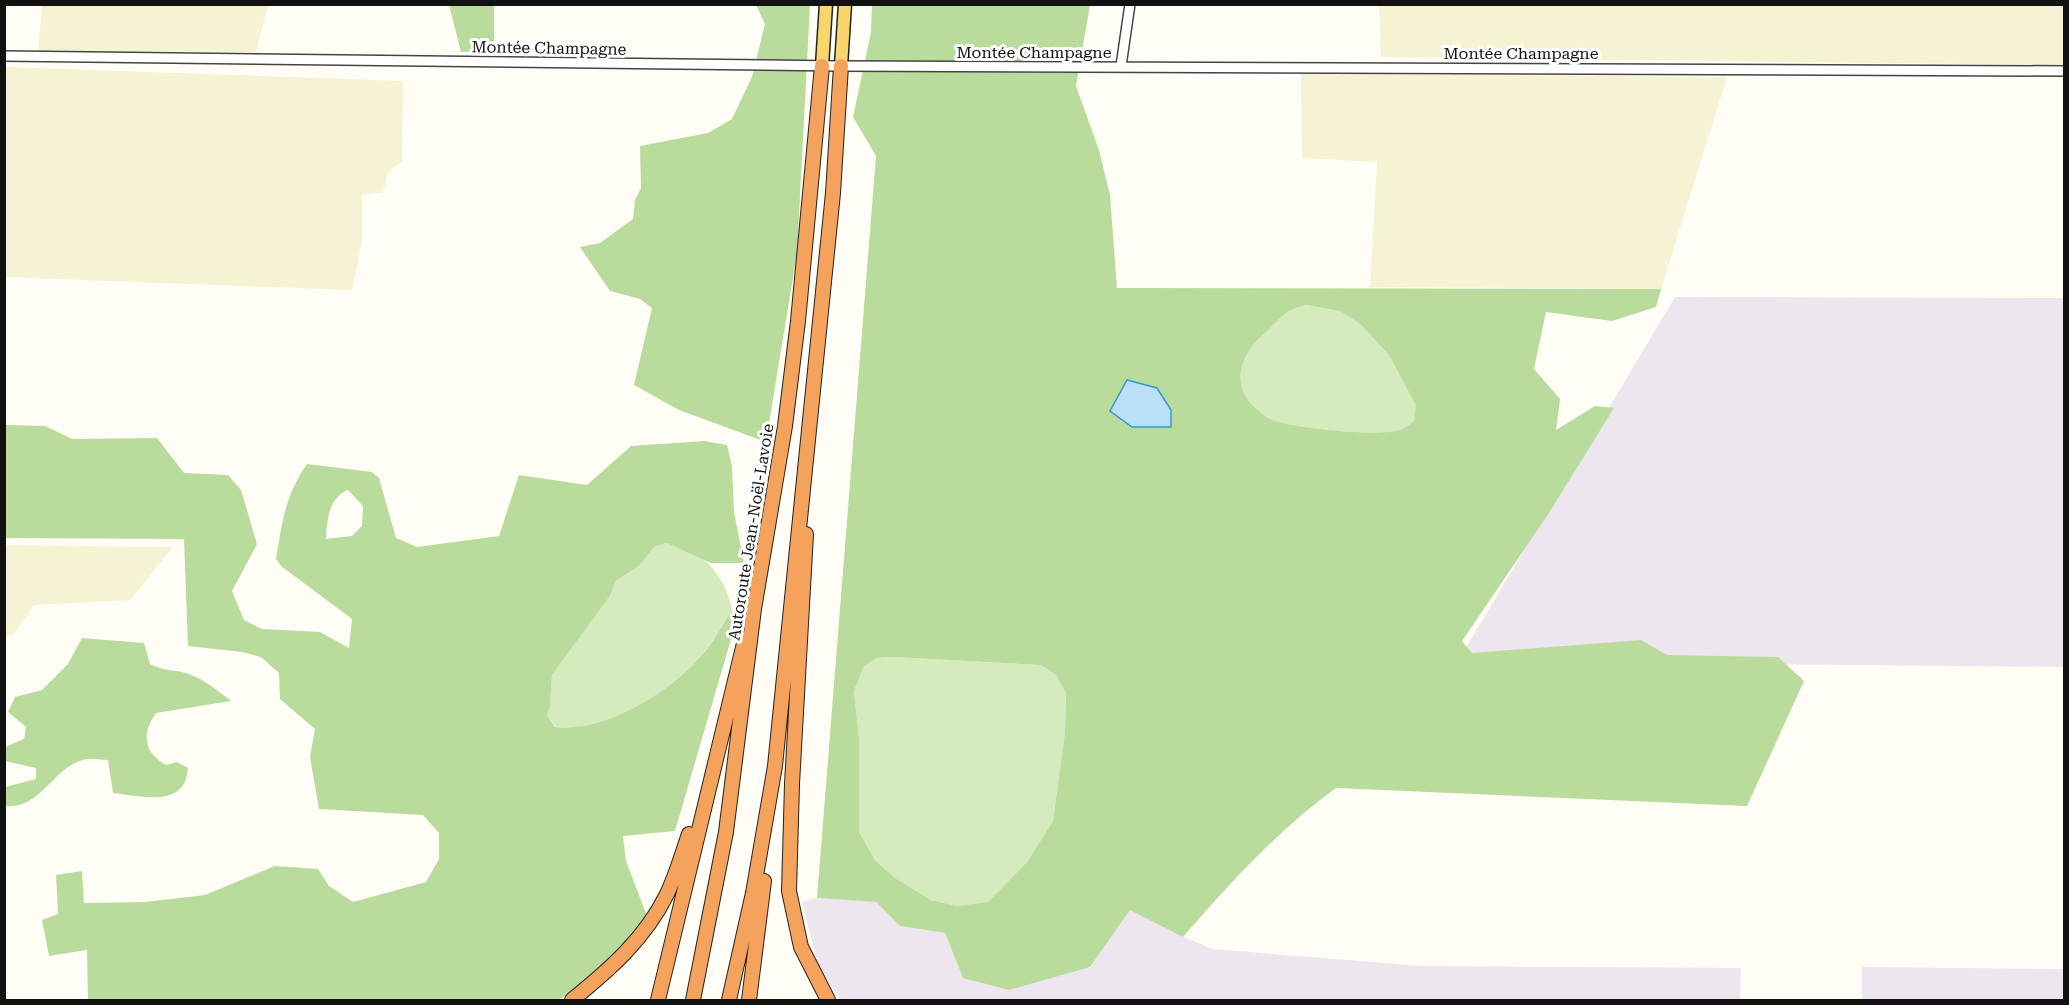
<svg xmlns="http://www.w3.org/2000/svg" width="2069" height="1005" viewBox="0 0 2069 1005" font-family="'Roboto Serif',serif">
<style>
.industrial{fill:#eee6ef}
.farmland{fill:#f6f3d4}
.green{fill:#d5ebbd}
.forest{fill:#b9dc9c;fill-rule:evenodd}
.water{fill:#b9e0f7;stroke:#3f96cf;stroke-width:1.5}
.lines{fill:none;stroke-linecap:round;stroke-linejoin:round}
.minor-casing{stroke:#444;stroke-width:12}
.major-casing{stroke:#222;stroke-width:15}
.highway-casing{stroke:#222;stroke-width:16}
.minor{stroke:#fff;stroke-width:9}
.major{stroke:#f9d66b;stroke-width:12}
.highway{stroke:#f5a25d;stroke-width:14}
.labels{text-anchor:middle;dominant-baseline:central;stroke-width:6;stroke-linejoin:round;paint-order:stroke}
.street-label{font-size:16px;fill:#111;stroke:#fff}
</style>
<rect width="100%" height="100%" fill="#fffdf5"/>
<path class="industrial" d="M1675,297L2064,298V667L1458,661Z
M817,898L876,902L900,926L945,933L963,978L1090,967L1130,909L1183,937L1213,949L1422,966L1741,968L1740,1000H841L819,969L802,902Z
M1862,967L2064,969V1000H1862Z"/>
<path class="farmland" d="M42,5V4L268,5L256,52L38,51Z
M1379,5H2064V65L1381,57Z
M5,67L403,81L402,162L388,172L383,192L362,195V242L352,290L5,277Z
M1301,74L1727,77L1661,289L1370,287L1377,162L1302,158Z
M5,545L173,547L130,600L34,605L12,636L5,635Z"/>
<path class="green" d="M1306,305L1340,311L1360,324L1389,355L1417,405L1414,421C1410,424 1404,429 1399,430C1377,437 1293,428 1271,420C1266,418 1261,413 1257,409C1230,387 1239,356 1263,335C1281,319 1282,311 1306,305Z
M667,543C703,549 725,575 732,610C722,625 713,642 701,656C669,693 604,733 556,727L547,715L550,707L552,675L610,596L616,581L640,565L654,547Z
M894,657L1041,665L1056,675L1066,692L1065,732L1053,821L1027,862L988,902L957,906L931,900L895,878L875,860L859,832V739L854,691L864,666L877,658Z"/>
<path class="forest" d="M449,5H494V52H461Z
M756,5H810L797,253L766,442L679,410L634,385L652,308L640,299L610,291L580,247L600,243L633,219L635,200L641,188L640,146L708,133L732,119L752,77L765,24Z
M872,5H1090L1076,86L1099,150L1110,195L1117,288L1661,289L1656,307L1612,321L1546,312L1534,369L1560,399L1556,430L1595,406L1614,408L1547,516L1462,641L1472,653L1641,640L1667,655L1778,657L1804,681L1747,806L1336,788C1278,830 1230,883 1183,937L1130,910L1090,967L1009,990L963,978L945,933L900,926L876,902L817,898L876,156L853,117L871,32ZM1306,305L1340,311L1360,324L1389,355L1416,405L1414,421C1410,424 1404,429 1399,430C1378,437 1293,428 1272,420C1266,418 1261,413 1257,409C1230,387 1239,356 1263,335C1281,319 1282,311 1306,305ZM894,657L1041,665L1056,675L1066,693L1065,732L1053,821L1027,862L988,902L957,906L931,900L895,878L875,860L859,832V739L854,691L864,666L877,658Z
M5,425L45,426L72,439L157,438L184,473L228,475L241,490L257,544L232,591L244,620L262,629L320,632L349,648L352,619L281,566L276,559C283,520 284,498 307,464L372,472L379,478L396,538L417,547L499,536L519,475L587,485L631,446L704,441L727,445L732,466L734,512L744,563H711L667,543L654,547L640,565L616,581L610,596L552,675L550,707L547,715L555,727C604,733 669,693 701,656C713,643 722,625 732,610L734,629L675,831L623,836L626,861L647,916C622,949 592,975 559,1000H88L87,950L49,956L42,920L58,914L56,875L82,871L84,903L145,902L205,895L275,866L318,869L329,886L353,902L426,882L439,859V833L423,815L319,809L310,757L315,729L280,699L279,673L261,657L242,652L188,646L184,539L5,538ZM348,490L363,506L362,526L352,536L326,539C327,521 328,498 348,490Z
M82,638L144,643L150,664C162,670 170,670 182,672C200,676 217,690 231,701L156,713C141,734 144,753 166,765L177,762L188,768C185,809 142,796 113,793L108,760C102,760 95,758 89,759C54,762 43,810 5,806V787L36,779V768L5,761V747L24,739L26,727L8,712L15,697L42,690L68,664Z"/>
<path class="water" d="M1127,380L1157,388L1171,410V427H1132L1110,411Z"/>
<g class="lines">
<defs>
<path id="minor" d="M4,56L841,66L2064,71
M1121,66L1130,4"/>
<path id="major" d="M822,66L826,4
M841,66L845,4"/>
<path id="highway" d="M806,534L792,784L789,891L801,947L828,1000
M572,1000C609,970 645,939 667,894C676,875 682,854 689,834
M658,1000L745,639
M693,1000L726,832L754,609L785,426L798,321L822,66
M729,1000L753,893L775,766L833,193L841,66
M749,1000L764,881"/>
</defs>
<use href="#minor" class="minor-casing"/>
<use href="#major" class="major-casing"/>
<use href="#highway" class="highway-casing"/>
<use href="#minor" class="minor"/>
<use href="#major" class="major"/>
<use href="#highway" class="highway"/>
</g>
<g class="labels">
<g class="street-label">
<text transform="translate(549 48) rotate(1)">Montée Champagne</text>
<text x="1034" y="52">Montée Champagne</text>
<text x="1521" y="53">Montée Champagne</text>
<text transform="translate(751 532) rotate(-81)">Autoroute Jean-Noël-Lavoie</text>
</g>
</g>
<rect width="2069" height="1005" fill="none" stroke="#111111" stroke-width="12"/>
</svg>
